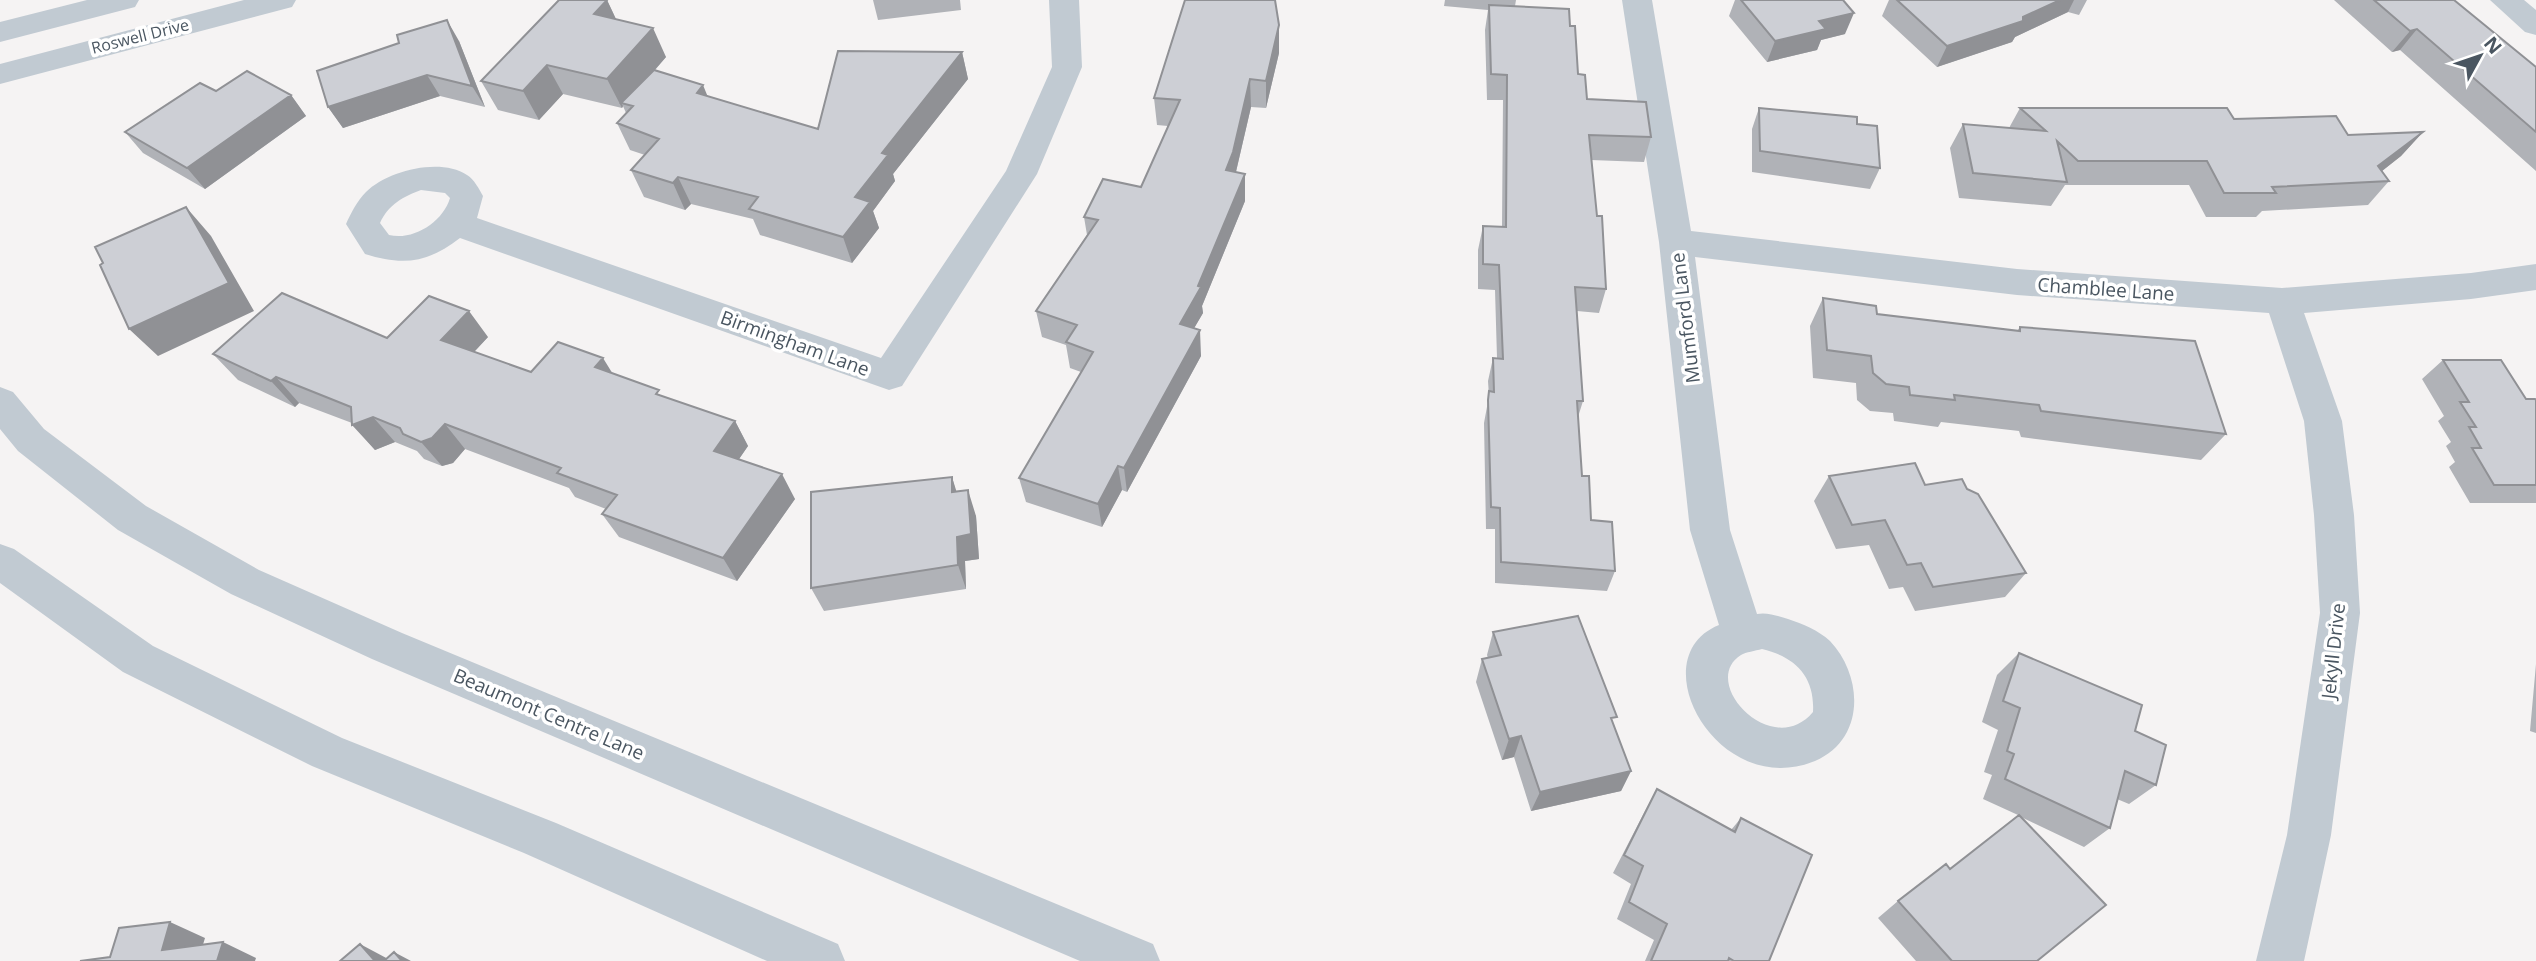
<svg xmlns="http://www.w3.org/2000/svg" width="2536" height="961" viewBox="0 0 2536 961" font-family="'Open Sans',sans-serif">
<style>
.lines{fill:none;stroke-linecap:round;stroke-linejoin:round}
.minor{fill:#c1cad2;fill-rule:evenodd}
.tertiary{fill:#c1cad2;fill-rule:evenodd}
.wall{fill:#b0b2b7}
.shaded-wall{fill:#909195}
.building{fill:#cdcfd5;stroke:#909195;stroke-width:2}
.labels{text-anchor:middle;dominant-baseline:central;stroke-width:7;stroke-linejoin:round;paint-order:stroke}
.far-street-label{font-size:16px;fill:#4a5661;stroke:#fff}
.street-label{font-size:19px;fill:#4a5661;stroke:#fff}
</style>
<rect width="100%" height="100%" fill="#f5f3f3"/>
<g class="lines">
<path class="minor" d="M87,0H139L135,7L0,42V22Z
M244,0H296L292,7L0,84V64Z
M1049,0H1079L1082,67L1037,174L902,386L889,390L460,238C428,263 403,266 365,254L346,224C351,213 357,201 366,192C387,171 440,157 467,175C474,179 479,189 483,196L477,218L881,358L1006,171L1052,67ZM421,190L445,193L450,198C443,222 413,241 389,235L380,223C388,205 404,196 421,190Z
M1622,0H1652L1691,231L2017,269L2282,288L2471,273L2536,264V290L2471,299L2304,313L2342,421L2354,515L2360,613L2331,835L2304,961H2256L2287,835L2320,613L2314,515L2304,421L2269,313L2017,295L1695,257L1730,530L1757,614C1767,612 1778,616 1788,619C1803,624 1818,630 1830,641C1864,677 1865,740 1815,761C1717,801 1639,657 1719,625L1690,530L1659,242ZM1762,649C1796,657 1815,677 1813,712C1772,761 1698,682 1741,655C1746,652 1755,651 1762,649Z
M2490,0H2524L2536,10V35L2525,32Z"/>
<path class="tertiary" d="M0,387L13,392L44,429L146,506L259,570L402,633L1153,944L1160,961H1080L372,659L231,594L118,530L18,451L0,429Z
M0,544L14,549L153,646L342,738L556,823L838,944L845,961H767L524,853L312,766L123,672L0,583Z"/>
</g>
<path class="wall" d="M607,0L616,19L666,57L655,70L707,96L818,129L962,52L968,79L893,174L895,181L873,211L879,228L852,263L760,235L753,219L691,204L685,210L644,197L631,170L645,155L630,150L617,123L626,113L623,106L622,108L563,94L539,120L498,110L481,81Z
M873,0H960L961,10L878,20Z
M1445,0H1516L1515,6L1570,26L1578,74L1587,99L1651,137L1644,162L1591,160L1597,216L1606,289L1599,313L1577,311L1583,401L1578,417L1582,476L1591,520L1615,571L1607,591L1495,583V529H1486L1484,423L1489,396L1488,381L1493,358H1497L1495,290L1478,289V250L1483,226L1502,227L1503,100H1487L1485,30L1488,10L1444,6Z
M1735,0H1843L1845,34L1821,40L1817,50L1767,62L1729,16Z
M1889,0H2087L2079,15L2068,12L2015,37L2012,42L1937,67L1882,16Z
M2334,0H2454L2536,67V171L2400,50L2392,52Z
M1279,25V53L1266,108L1251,107L1236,172L1245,174V201L1202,306L1203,313L1194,328L1201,356L1127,492L1122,490L1102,527L1026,502L1019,478L1081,372L1070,368L1066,345L1042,337L1036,311L1087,235L1084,217L1141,187L1168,126L1157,125L1154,98Z
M459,41L485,107L440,96L343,128L328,107L399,43Z
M216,91L291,95L306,116L205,189L143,153L125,132Z
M1759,108L1857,124L1880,168L1870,189L1752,172V129Z
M2020,108L2234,119L2348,135L2423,132L2401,156L2382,171L2389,181L2368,205L2262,211L2256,217H2206L2189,185H2065L2051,206L1959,198L1950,148L1963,124L2009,128Z
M1823,298L1877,314L2017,331L2020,327L2226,434L2201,460L2021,437L2019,431L1941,422L1938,427L1894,421L1893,413L1870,411L1857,400L1856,383L1813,378L1810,326Z
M488,337L474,352L531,372L613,374L662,396L735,421L748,446L739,459L795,499L737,581L619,537L602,514L606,509L575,497L569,488L465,449L453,463L442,466L424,459L417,451L395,442L375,450L352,423L299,403L295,407L238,380L213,354L387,338Z
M2443,360L2526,399L2536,400V503H2470L2449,467L2455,462L2446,446L2451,442L2438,421L2444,416L2422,379Z
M1829,476L1967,489L2026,573L2005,597L1915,611L1903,587L1889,589L1869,545L1836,549L1814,501Z
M952,477L956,492L976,516L979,559L965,561L966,589L824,611L811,588Z
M1493,632L1613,724L1631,771L1621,791L1531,811L1514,757L1502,760L1476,682L1482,659L1488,658L1487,655Z
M2019,653L2135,731L2156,785L2129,804L2117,799L2110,828L2084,847L2019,816L2037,961H1916L1878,918L1898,901L1950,869L2018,815L1983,799L1992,775L1984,772L1998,730L1982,722L1997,675Z
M2536,664V733L2530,731Z
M1657,789L1731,830L1741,818L1769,961H1645L1654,940L1617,919L1631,884L1613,873L1646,809Z"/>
<path class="shaded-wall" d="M607,0L621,30L594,14Z
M2060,0H2074L2068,12L2015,37L2012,42L1937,67L1947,46L2023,17Z
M1854,13L1845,34L1821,40L1817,50L1767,62L1775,41L1819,21Z
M447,20L459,41L485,107L472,86Z
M1279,25V53L1266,108V81Z
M653,28L666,57L625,104L621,103L623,106L622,108L607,79Z
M2417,29L2400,50L2392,52L2410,31Z
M962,52L968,79L893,174L895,181L873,211L879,228L852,263L843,237L855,197L882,153Z
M547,65L563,94L539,120L523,91Z
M427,75L440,96L343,128L328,107Z
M1250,79L1251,107L1234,180L1226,170Z
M703,85L714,112L697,93Z
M291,95L306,116L205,189L187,168Z
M2423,132L2401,156L2368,182L2378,166Z
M1245,174V201L1202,306L1203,313L1182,349L1180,324L1198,286Z
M678,177L691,204L685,210L673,183Z
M186,207L211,236L254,311L158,356L129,329Z
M469,311L488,337L461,366L441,340Z
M1200,330L1201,356L1127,492L1124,468Z
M603,358L619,384L595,367Z
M276,377L299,403L295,407L271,381Z
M373,417L395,442L375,450L352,425Z
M735,421L748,446L728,475L714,451Z
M445,424L465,449L453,463L442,466L421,442Z
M1118,466L1122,490L1102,527L1098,504Z
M782,474L795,499L737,581L723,558Z
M952,477L960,503L952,492Z
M968,490L976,516L979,559L965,561L966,589L958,565L957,537Z
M1521,736L1514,757L1502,760L1509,739Z
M1631,771L1621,791L1531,811L1540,792Z
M170,922L205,938L198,961L162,950Z
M223,942L256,958L255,961H217Z
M360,944L390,960L391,961H375Z
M394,952L411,961H402Z"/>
<path class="building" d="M559,0H607L594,14L653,28L607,79L547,65L523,91L481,81Z
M1185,0H1275L1279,25L1266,81L1250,79L1233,152L1226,170L1245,174L1198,286L1201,287L1180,324L1200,330L1124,468L1118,466L1098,504L1019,478L1093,352L1066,342L1077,325L1036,311L1098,220L1084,217L1103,179L1141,187L1180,100L1154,98Z
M1741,0H1843L1854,13L1819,21L1826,29L1775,41Z
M1897,0H2060L2023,17V21L1947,46Z
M2374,0H2454L2536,67V132L2417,29L2410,31Z
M1489,5L1569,9L1570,26H1575L1578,74L1585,75L1587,99L1646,102L1651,137L1589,135L1597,216H1602L1606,289L1575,287L1583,401H1577L1582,476H1589L1591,520L1612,522L1615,571L1501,562L1500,508L1491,507L1488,400L1489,391L1494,392L1493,358L1503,359L1499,265L1483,264V226L1506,227L1507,75L1491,74Z
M447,20L472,86L427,75L328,107L317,71L399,43L397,35Z
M838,51L962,52L882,153L888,155L855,197L870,202L843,237L749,209L758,197L678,177L673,183L631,170L659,139L617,123L633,106L621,103L654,70L703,85L697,93L818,129Z
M247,71L291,95L187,168L125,132L200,83L216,91Z
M1759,108L1857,117V124L1877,126L1880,168L1760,151Z
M2020,108H2227L2234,119L2336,116L2348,135L2423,132L2378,166L2389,181L2272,187L2276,193H2224L2207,161H2078L2057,141L2067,182L1973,173L1963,124L2046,131Z
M186,207L229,283L129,329L100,265L103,263L95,247Z
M282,293L387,338L429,296L469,311L441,340L531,372L558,342L603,358L595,367L659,390L656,394L735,421L714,451L782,474L723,558L602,514L617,495L557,473L561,468L445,424L432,438L421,442L403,434L400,428L373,417L352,425L351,407L276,377L271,381L213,354Z
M1823,298L1876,306L1877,314L2020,331V327L2195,341L2226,434L2041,411L2039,405L1954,395L1955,400L1910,395L1909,387L1886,384L1873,373L1871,356L1827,350Z
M2443,360H2501L2526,399H2535L2536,400V485H2494L2472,448H2481L2469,427H2476L2460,402H2469Z
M1915,463L1925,485L1962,479L1967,489L1978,494L2026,573L1933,587L1921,563L1907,565L1885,520L1852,525L1829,476Z
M952,477V492L968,490L971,534L957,537L958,565L811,588V492Z
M1578,616L1617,717L1611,718L1631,771L1540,792L1521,736L1509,739L1482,659L1501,655L1493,632Z
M2019,653L2142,705L2135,731L2166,745L2156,785L2125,771L2110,828L2005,779L2014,754L2007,751L2020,708L2003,701Z
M1657,789L1735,832L1741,818L1812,855L1769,961H1734L1729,958L1728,961H1651L1667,924L1629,902L1643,866L1624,855Z
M2019,815L2106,905L2037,961H1952L1898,901L1946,864L1950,869Z
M170,922L162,950L223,942L217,961H80L110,957L119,928Z
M360,944L375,961H340Z
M394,952L402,961H384Z"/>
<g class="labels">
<g class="far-street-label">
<text transform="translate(140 36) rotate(-14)">Roswell Drive</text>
</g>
<g class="street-label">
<text transform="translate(2106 289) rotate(4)">Chamblee Lane</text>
<text transform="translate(1685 318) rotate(-97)">Mumford Lane</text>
<text transform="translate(795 343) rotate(20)">Birmingham Lane</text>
<text transform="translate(2333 651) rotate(-84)">Jekyll Drive</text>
<text transform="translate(549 714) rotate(23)">Beaumont Centre Lane</text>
</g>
</g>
<g transform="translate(2480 56) rotate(50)" stroke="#ffffff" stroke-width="5" paint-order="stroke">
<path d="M0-5L12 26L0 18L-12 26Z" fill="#4a5661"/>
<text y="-10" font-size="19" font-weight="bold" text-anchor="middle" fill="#4a5661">N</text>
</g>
</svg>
